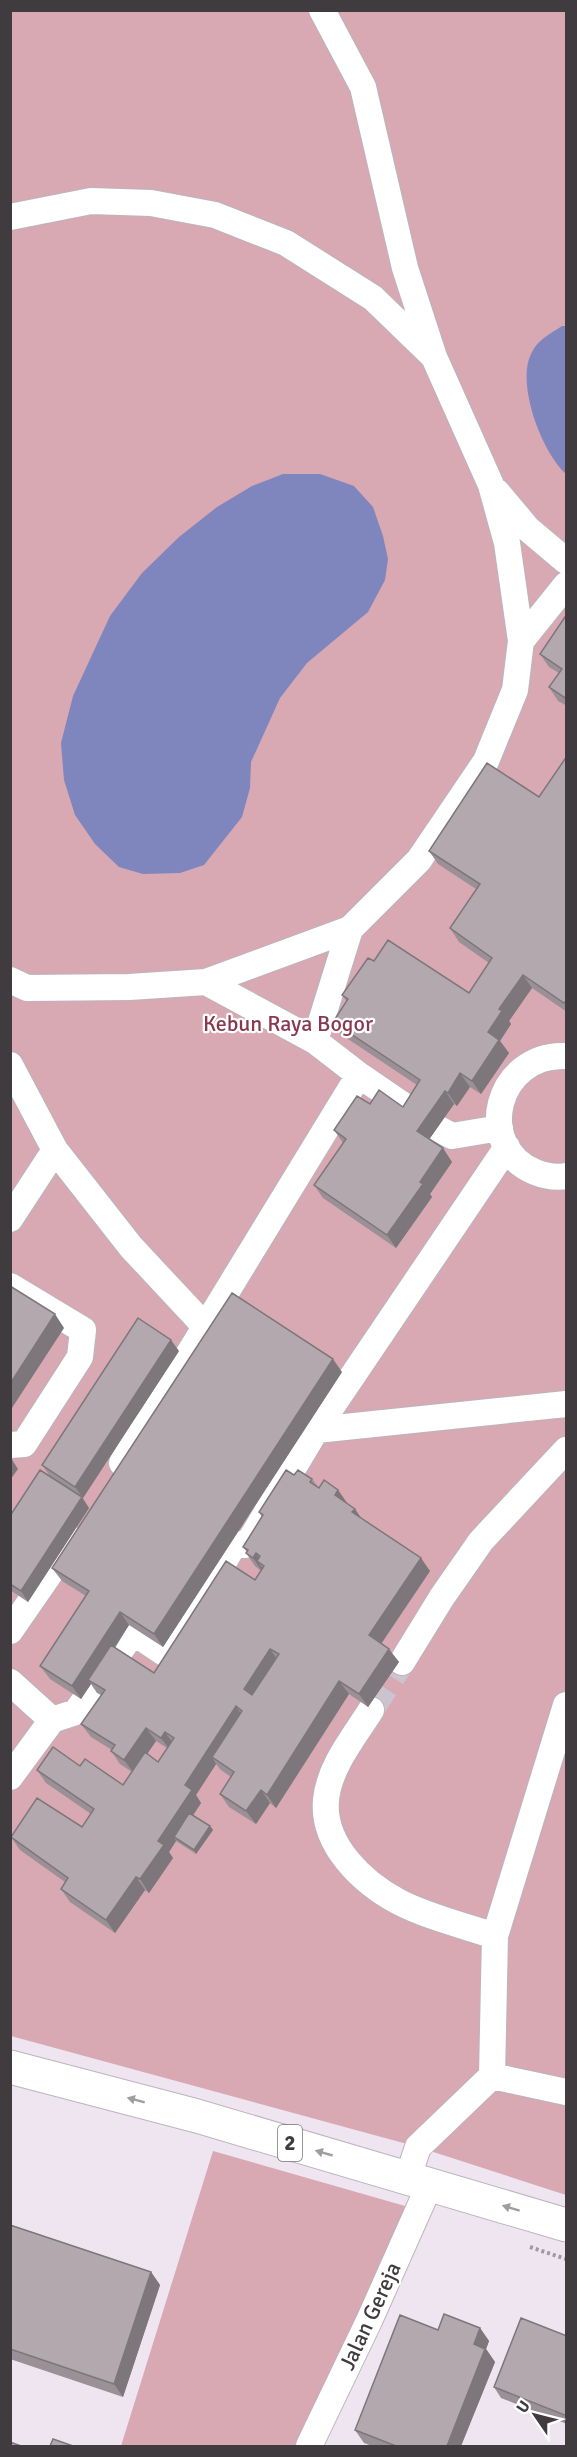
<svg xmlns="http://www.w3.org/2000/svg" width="577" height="2457" viewBox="0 0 577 2457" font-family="Signika,sans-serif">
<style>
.green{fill:#d8a8b3}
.water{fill:#7f86bd}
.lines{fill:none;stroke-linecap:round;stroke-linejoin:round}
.minor-tunnel{stroke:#cbc3cd;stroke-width:26;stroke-dasharray:26 13;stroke-linecap:butt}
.minor-casing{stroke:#bcb4be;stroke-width:28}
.major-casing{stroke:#bcb4be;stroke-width:35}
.path{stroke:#a099a1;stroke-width:4;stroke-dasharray:3 3;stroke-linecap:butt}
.minor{stroke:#fff;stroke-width:26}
.major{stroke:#fff;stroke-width:33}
.wall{fill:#9a9096;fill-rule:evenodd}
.shaded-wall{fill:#7d767a}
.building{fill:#b3a8ae;stroke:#7d767a;stroke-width:1.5;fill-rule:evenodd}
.oneway{fill:#9f9d9f}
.labels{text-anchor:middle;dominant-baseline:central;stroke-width:4.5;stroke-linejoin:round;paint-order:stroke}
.shield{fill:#fff;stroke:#797679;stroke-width:1.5}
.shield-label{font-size:21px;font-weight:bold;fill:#3f3b3f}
.park-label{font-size:22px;fill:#893851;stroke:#fff}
.street-label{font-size:22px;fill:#3f3b3f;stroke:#fff}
</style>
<rect width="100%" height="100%" fill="#eee5f0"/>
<path class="green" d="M10,11H566V2195L418,2147L11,2036Z
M213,2151L419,2210L309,2446H121Z"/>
<path class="water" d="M562,326H566V474C542,453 516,384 531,354C537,340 550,334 562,326Z
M283,474H320L354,486L373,507L383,536L388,559L385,580L368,612L307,663L280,698L251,762L250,788L242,817L204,865L180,873L143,874L119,867L95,844L75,815L64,780L61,743L73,696L110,616L142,573L179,537L217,507L252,486Z"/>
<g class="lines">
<path class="minor-tunnel" d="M371,1710L402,1662"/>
<defs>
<path id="minor" d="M322,10L363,87L405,268L433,354
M10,217L91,201L151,203L215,215L286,243L373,298L434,357L491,485L507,543L521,641L515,690L486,761L419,860L350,929L206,982L129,987L27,988L10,980
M497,492L528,529L566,561
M521,641L566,585
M206,982L315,1041L359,1075
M315,1041L350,929
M566,1056C496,1053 473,1146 535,1172C545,1176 556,1178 566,1176
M10,1065L55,1150L131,1247L217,1339
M437,1128L452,1136L500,1128
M10,1219L55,1150
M10,1286L83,1330L80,1357L24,1444L10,1445
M308,1426L316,1430L566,1404
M122,1463L359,1075L416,1114
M127,1628L164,1653L174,1650L234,1544L245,1545L252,1537L316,1430L507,1147
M10,1631L73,1540
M402,1662L442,1597L481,1541L566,1450
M10,1682L52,1720
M371,1710C354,1737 329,1767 326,1800C322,1845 363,1883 399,1902C428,1917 465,1926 495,1936
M10,1777L52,1720L76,1712L133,1633
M492,2076L566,2092
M408,2177L418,2147L492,2076L495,1936L566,1705
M309,2446L369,2321L430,2184"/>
<path id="major" d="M10,2067L197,2116L566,2225"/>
</defs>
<use href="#minor" class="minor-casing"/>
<use href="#major" class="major-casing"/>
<path class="path" d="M530,2247L566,2259"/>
<use href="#minor" class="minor"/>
<use href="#major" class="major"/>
</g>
<path class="wall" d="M567,614V706L558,701L549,687L559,673L549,667L540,654Z
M567,756V1012L532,988L509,1021L511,1024L500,1041L509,1053L481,1094L470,1087L457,1106L454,1104L429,1139L452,1162L430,1194L432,1197L396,1248L323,1198L314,1185L343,1143L334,1130L370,1104L403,1107L417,1085L342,1035L333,1022L347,1002L342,995L374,961L469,993L489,963L459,942L450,928L476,889L438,864L429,851L539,797Z
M179,1351L83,1498L50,1476L42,1465Z
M342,1372L163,1647L129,1625L115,1648L154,1673L255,1580L261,1571L255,1566L246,1553L247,1552L243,1547L262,1517L259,1512L294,1475L312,1479L319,1488L338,1490L347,1503L362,1519L430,1571L382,1643L399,1662L368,1707L349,1694L276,1808L270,1803L256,1824L229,1807L220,1794L231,1777L221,1770L216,1764L196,1795L201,1803L193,1816L210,1826L213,1830L196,1854L176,1841L169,1852L173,1858L149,1893L145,1890L115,1933L70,1902L61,1889L65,1882L20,1850L11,1837L82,1827L91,1814L46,1783L37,1770L80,1766L123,1785L132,1772L120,1764L111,1751L112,1750L91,1737L81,1724L101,1695L97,1693L91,1684L81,1699L50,1679L40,1666L86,1596L62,1581L52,1568ZM156,1741L167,1748L158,1762L147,1754Z
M89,1508L28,1602L10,1590V1516Z
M10,2225L151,2272L160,2285L123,2397L10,2359Z
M480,2328L489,2341L486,2349L495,2362L461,2446H372L364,2443L355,2430L438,2330Z
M567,2336V2424L501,2398L494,2387Z"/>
<path class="shaded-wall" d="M523,975L532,988L509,1021L511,1024L500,1041L509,1053L481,1094L472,1081L488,1032L499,1009Z
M460,1073L470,1087L457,1106L448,1093Z
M445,1091L454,1104L426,1144L417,1131Z
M443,1148L452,1162L430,1194L432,1197L396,1248L387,1235L420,1182Z
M55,1314L64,1328L10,1411V1384Z
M171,1340L179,1351L83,1498L75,1487Z
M333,1359L342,1372L163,1647L154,1634Z
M11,1458L18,1469L10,1480V1459Z
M338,1490L347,1503L344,1509L335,1495Z
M82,1497L89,1508L28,1602L21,1591Z
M355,1509L364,1522L352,1512Z
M256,1553L265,1566L257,1561L263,1569L262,1571L253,1558Z
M421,1558L430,1571L378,1648L369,1635Z
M120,1612L129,1625L92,1682L88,1680L91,1684L81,1699L72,1686Z
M270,1649L279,1662L253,1703L244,1689Z
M389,1649L399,1662L368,1707L359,1694Z
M339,1681L349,1694L276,1808L267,1795Z
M236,1706L245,1720L212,1757L216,1764L196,1795L201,1803L177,1839L174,1837L176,1841L169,1852L173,1858L149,1893L140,1879L185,1785Z
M146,1728L156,1741L134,1773L124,1760Z
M165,1732L174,1745L171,1751L161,1738Z
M261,1790L270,1803L256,1824L246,1811Z
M210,1826L213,1830L196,1854L194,1850Z
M136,1877L145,1890L115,1933L106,1920Z
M151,2272L160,2285L123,2397L114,2384Z
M480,2328L489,2341L486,2349L495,2362L461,2446H447L474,2344Z"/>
<path class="building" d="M567,614V699L549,687L562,669L540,654Z
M567,756V1000L564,1003L523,975L499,1009L502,1011L488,1032L499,1040L472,1081L460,1073L448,1093L445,1091L417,1131L443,1148L420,1182L423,1184L387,1235L314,1185L346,1139L334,1130L357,1096L370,1104L379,1090L403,1107L420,1080L333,1022L348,999L342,995L368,958L374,961L388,940L469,993L492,958L450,928L480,884L429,851L487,763L539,797Z
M10,1286L55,1314L10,1384Z
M232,1293L333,1359L154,1634L120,1612L72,1686L40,1666L89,1591L52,1568Z
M138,1318L171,1340L75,1487L42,1465Z
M40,1470L82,1497L21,1591L10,1584V1516Z
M286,1470L294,1475L298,1470L312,1479L310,1482L319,1488L324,1480L338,1490L335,1495L355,1509L352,1512L421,1558L369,1635L389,1649L359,1694L339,1681L267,1795L261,1790L246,1811L220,1794L234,1772L212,1757L242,1711L236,1706L185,1785L192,1790L158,1841L164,1845L140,1879L136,1877L106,1920L61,1889L68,1878L11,1837L37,1798L82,1827L94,1809L37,1770L53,1747L80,1766L85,1759L123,1785L145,1752L158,1762L174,1738L165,1732L161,1738L146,1728L124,1760L111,1751L115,1745L81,1724L105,1690L88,1680L111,1645L154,1673L226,1561L255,1580L264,1566L257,1561L260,1556L256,1553L253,1558L246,1553L248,1550L243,1547L263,1515L259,1512ZM270,1649L279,1654L252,1695L244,1689Z
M189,1813L210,1826L194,1850L174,1837Z
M10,2225L151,2272L114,2384L10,2349Z
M444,2314L480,2328L474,2344L485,2349L447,2446H396L355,2430L400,2315L438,2330Z
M521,2318L567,2336V2416L494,2387Z
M53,2439L73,2446H50Z
M10,2442L21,2446H10Z"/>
<defs><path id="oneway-solid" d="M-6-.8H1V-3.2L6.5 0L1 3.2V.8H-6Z" transform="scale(1.5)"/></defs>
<g class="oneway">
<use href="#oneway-solid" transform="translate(136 2100) rotate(-165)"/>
<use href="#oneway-solid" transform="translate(324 2153) rotate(-164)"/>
<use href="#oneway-solid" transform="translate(511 2208) rotate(-163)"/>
</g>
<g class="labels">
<rect class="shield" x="278" y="2125" width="24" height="36" rx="4.5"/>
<g class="shield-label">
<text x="290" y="2143">2</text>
</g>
<g class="park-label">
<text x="288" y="1023">Kebun Raya Bogor</text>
</g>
<g class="street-label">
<text transform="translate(370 2316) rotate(-65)">Jalan Gereja</text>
</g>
</g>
<rect width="577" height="2457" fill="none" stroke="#3f3b3f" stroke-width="24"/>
<g transform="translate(535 2415) rotate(305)" stroke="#ffffff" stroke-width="4.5" paint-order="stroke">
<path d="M0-4.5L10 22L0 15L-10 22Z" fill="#3f3b3f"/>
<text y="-9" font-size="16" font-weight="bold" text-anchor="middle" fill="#3f3b3f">U</text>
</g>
</svg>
